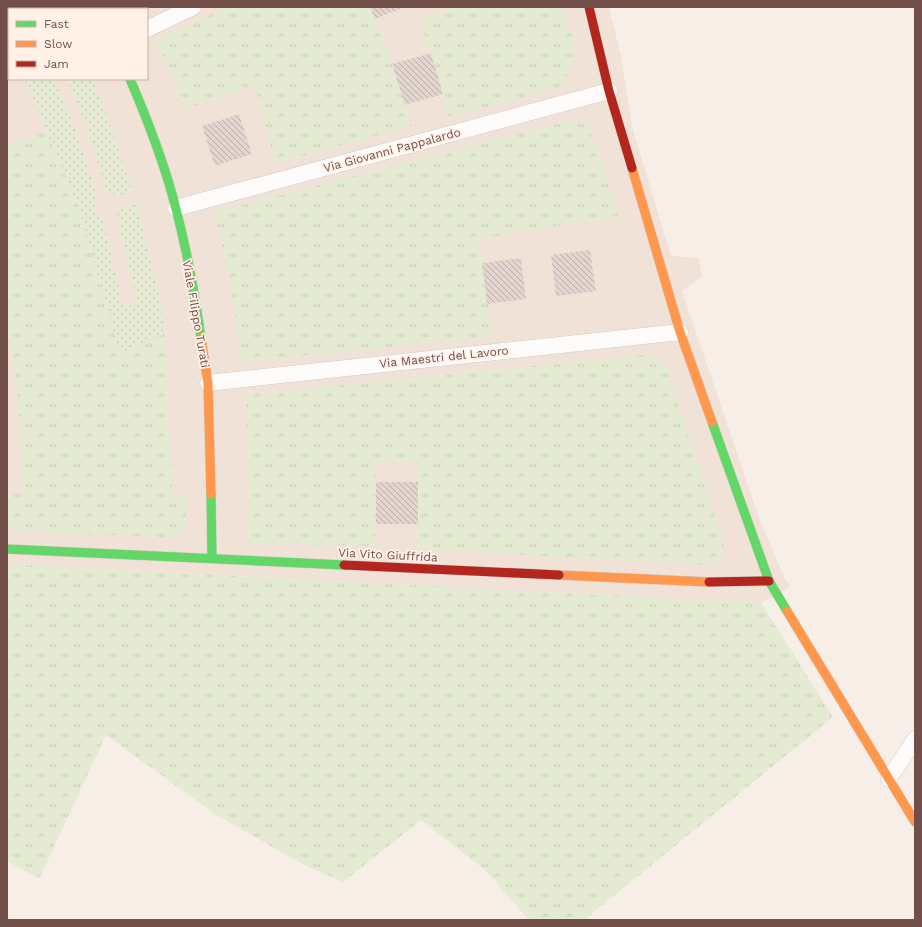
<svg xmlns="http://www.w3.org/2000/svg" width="922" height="927" viewBox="0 0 922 927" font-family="'Work Sans',sans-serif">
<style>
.residential{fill:#f1e2d7;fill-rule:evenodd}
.grass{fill:url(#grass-tufts)}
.garden{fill:url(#garden-dots)}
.building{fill:url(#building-back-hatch)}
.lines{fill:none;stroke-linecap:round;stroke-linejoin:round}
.street-casing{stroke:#d4c9c4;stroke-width:17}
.fast-casing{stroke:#d4c9c4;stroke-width:10}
.slow-casing{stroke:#d4c9c4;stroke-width:10}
.jam-casing{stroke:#d4c9c4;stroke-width:10}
.street{stroke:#fefcfb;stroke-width:16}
.fast{stroke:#63d668;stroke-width:9}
.slow{stroke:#ff974d;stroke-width:9}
.jam{stroke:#b3261e;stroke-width:9}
.labels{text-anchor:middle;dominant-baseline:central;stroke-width:3.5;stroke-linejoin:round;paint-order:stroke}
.street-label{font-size:12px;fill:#725049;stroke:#fff1e7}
</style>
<defs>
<pattern id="grass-tufts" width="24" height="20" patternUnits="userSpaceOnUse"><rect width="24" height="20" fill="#e5ebd2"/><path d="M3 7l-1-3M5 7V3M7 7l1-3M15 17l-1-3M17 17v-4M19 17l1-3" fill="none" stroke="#c8cbb6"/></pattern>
<pattern id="garden-dots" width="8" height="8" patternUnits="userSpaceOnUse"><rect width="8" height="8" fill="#e5ebd2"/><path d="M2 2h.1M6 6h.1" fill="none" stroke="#c8cbb6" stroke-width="1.8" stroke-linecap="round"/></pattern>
<pattern id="building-back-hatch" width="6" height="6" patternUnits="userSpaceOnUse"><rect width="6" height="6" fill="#e2d5cf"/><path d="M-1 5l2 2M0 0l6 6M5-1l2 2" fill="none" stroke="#bcafaa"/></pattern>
</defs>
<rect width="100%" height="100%" fill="#f6eee7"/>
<path class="residential" d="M7,7H609L621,56L632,126L671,256L699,258L702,276L682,291L759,518L784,577L791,586L761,603L7,564ZM9,9H147V79H9Z"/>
<path class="grass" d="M227,7H370L383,38L412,126L276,163L254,84L187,109L156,40Z
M455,7H563C573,38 585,61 557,88L449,117L420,20Z
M563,122H576L587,126L593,138L619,216L479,239L492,336L241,362C236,311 228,262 214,212Z
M46,131L79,207L120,352L164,334L172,497H187L186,533L177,538L17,531L7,527V493L23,494L17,386L7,324V146Z
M643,355H654L665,365L724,544C719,557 716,561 702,565L417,549L418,462H376L375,546L250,543V461L245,395Z
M7,564L761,603L833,717L584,920H529L486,871L421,820L343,882L304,865L218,816L106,735L39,879L7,861Z"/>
<path class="garden" d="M25,79H54L75,129L98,196L94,205L95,215L103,219L123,308L138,304L117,215L121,208L136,203L161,304L164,334L120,353L79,207Z
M67,79H92L104,108L132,191L118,196L107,192L87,126Z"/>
<path class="building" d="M370,7H405L375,19Z
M431,53L443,94L405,105L392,64Z
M239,114L252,154L215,166L202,126Z
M590,250L596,291L556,296L551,255Z
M521,258L526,299L487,304L482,263Z
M376,482H418V524H376Z"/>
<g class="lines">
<defs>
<path id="street" d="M97,7L98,9
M147,29L193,7
M176,208L609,91
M208,383L680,332
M889,779L915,739"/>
<path id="fast" d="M130,79C148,121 165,165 176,209C187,251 195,295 201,338
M712,422L769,581L787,611
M211,494L212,558
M7,549L344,565"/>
<path id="slow" d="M632,168L680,332L712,422
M201,338L208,383L211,494
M559,575L709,582
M787,611L915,822"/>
<path id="jam" d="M589,7L609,91L632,168
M344,565L559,575
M709,582L769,581"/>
</defs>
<use href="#street" class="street-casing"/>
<use href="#fast" class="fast-casing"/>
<use href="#slow" class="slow-casing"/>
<use href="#jam" class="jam-casing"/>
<use href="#street" class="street"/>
<use href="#fast" class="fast"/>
<use href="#slow" class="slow"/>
<use href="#jam" class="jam"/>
</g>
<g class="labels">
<g class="street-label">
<text transform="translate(392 150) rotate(-15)">Via Giovanni Pappalardo</text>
<text transform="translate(196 314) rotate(80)">Viale Filippo Turati</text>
<text transform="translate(444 357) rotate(-6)">Via Maestri del Lavoro</text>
<text transform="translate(388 555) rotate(3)">Via Vito Giuffrida</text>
</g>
</g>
<rect width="922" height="927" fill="none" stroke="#725049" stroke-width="16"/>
<rect x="8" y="8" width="140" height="72" fill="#fff1e7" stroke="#c7b1a8"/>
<rect x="16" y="21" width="20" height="6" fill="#63d668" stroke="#c7b1a8"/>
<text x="44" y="28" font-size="12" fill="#725049">Fast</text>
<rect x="16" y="41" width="20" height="6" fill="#ff974d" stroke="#c7b1a8"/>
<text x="44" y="48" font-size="12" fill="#725049">Slow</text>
<rect x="16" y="61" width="20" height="6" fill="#b3261e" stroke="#c7b1a8"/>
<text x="44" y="68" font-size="12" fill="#725049">Jam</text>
</svg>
